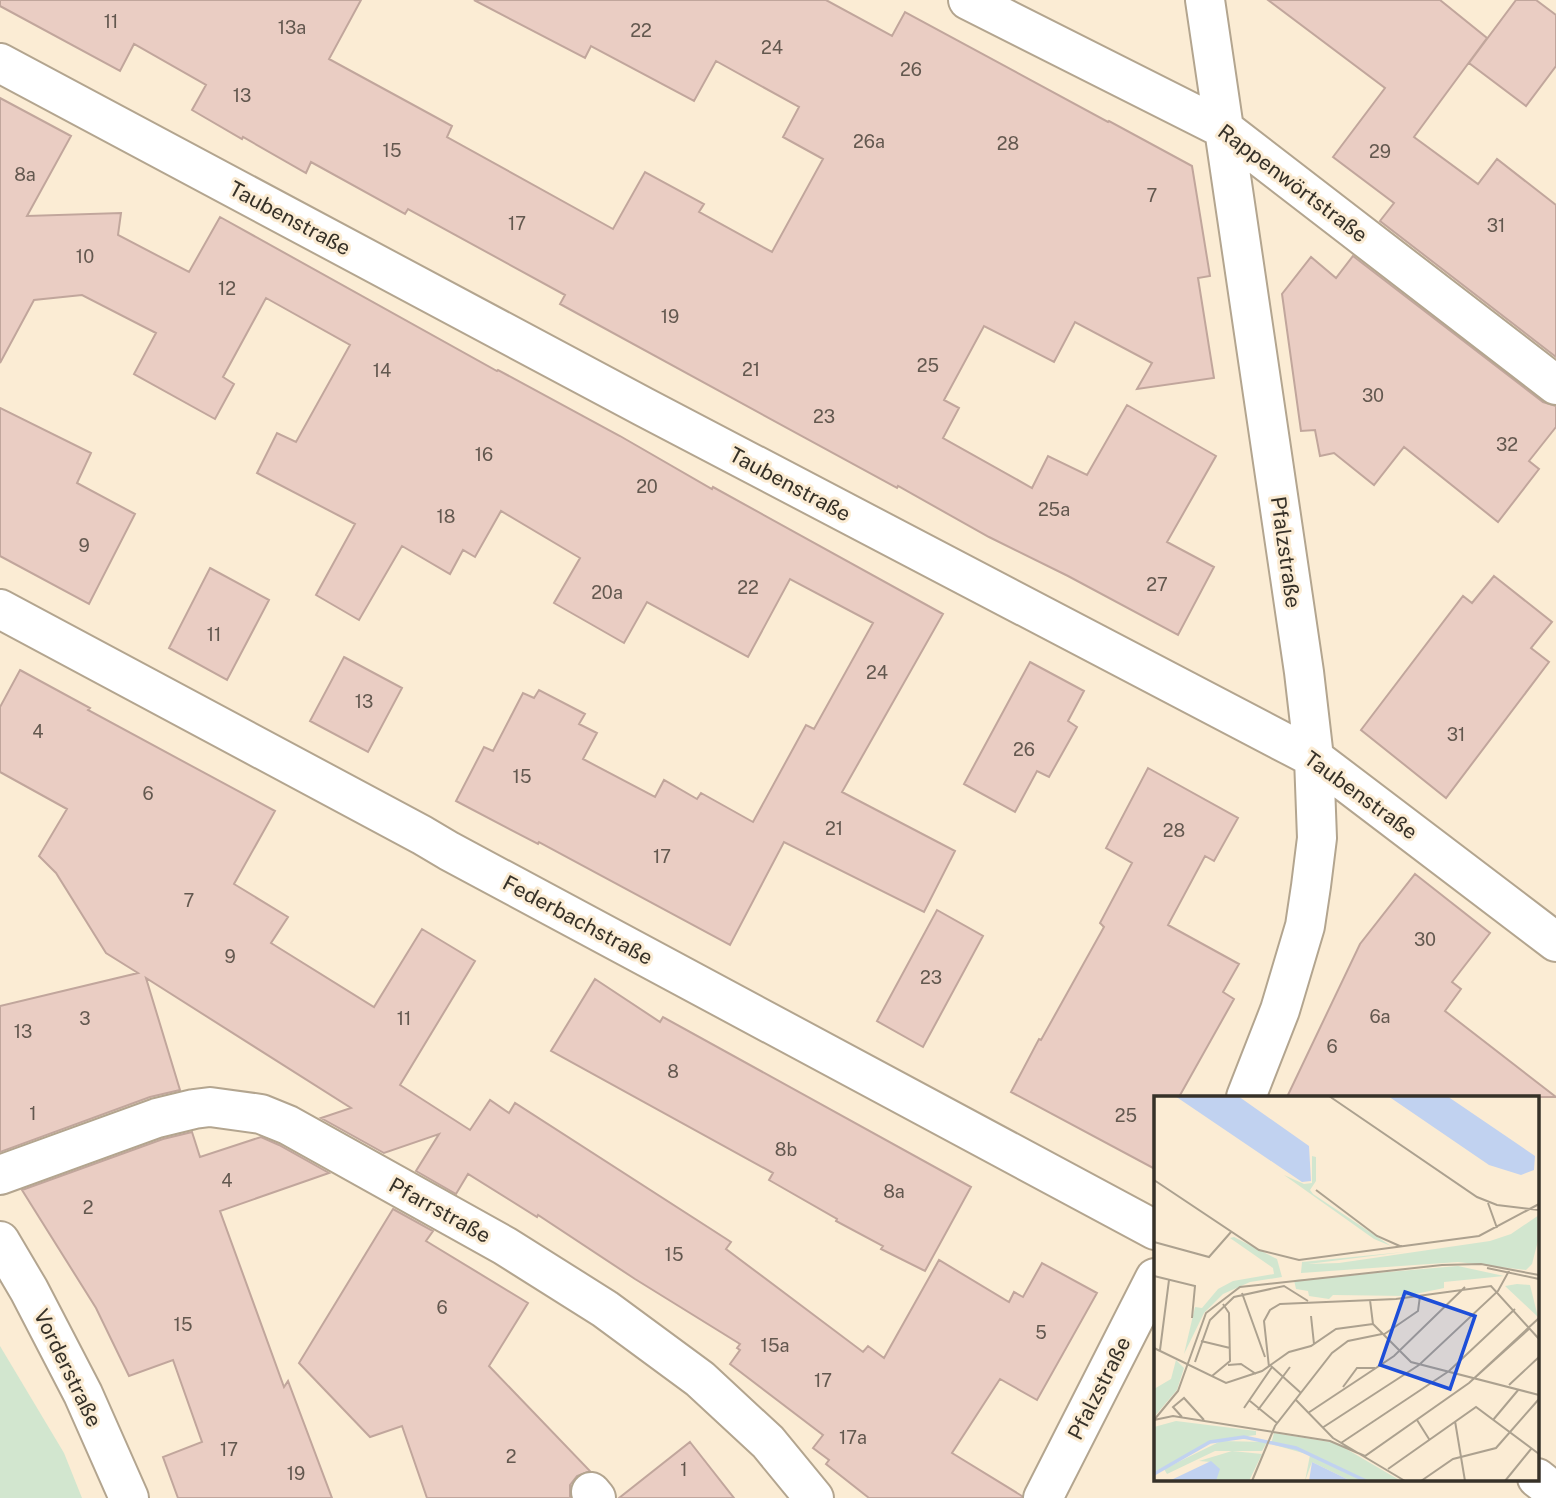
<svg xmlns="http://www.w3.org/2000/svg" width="1556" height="1498" viewBox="0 0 1556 1498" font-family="'Public Sans',sans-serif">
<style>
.green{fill:#d2e6cf}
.building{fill:#eacdc3;stroke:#c1a69c;stroke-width:2}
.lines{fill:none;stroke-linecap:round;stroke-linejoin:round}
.street-casing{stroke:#b3a58f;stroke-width:42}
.street{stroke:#fff;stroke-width:38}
.labels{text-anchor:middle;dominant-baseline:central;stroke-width:6;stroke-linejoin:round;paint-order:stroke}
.number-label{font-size:18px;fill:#63584f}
.street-label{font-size:21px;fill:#363128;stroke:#fbecd4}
.inset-river{fill:none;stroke:#c1d2f0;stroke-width:3.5}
.inset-road{fill:none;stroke:#aca18f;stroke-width:2}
.view{fill:#1d4ed8;fill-opacity:0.15;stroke:#1d4ed8;stroke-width:3.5}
.inset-edge{fill:none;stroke:#363128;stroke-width:3.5}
</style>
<rect width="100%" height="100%" fill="#fbecd4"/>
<path class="green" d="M0,1346L64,1453L82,1498H0Z"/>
<path class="building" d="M0,0H361L329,59L452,126L447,137L613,229L645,172L704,204L699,212L772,252L823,159L783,137L799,107L716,61L694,101L591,46L585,58L474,0H826L892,36L905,12L1108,122L1109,121L1192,166L1210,276L1198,278L1214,378L1137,389L1152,363L1075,322L1054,362L984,326L944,400L959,408L943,438L1032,488L1048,456L1087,475L1127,405L1216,456L1167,542L1214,567L1178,635L1068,576L989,537L898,486L897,488L560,304L565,295L408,209L405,214L311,162L306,173L243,137L242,139L192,110L206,85L134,44L120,71L0,6Z
M1268,0H1440L1487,38L1414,137L1478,184L1497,159L1556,205V357L1380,221L1394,203L1333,157L1385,88Z
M1516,0H1536L1556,15V66L1526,106L1469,63Z
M0,98L71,136L27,216L121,213L118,235L189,272L220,217L497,371L498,370L620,436L712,489L713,487L943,614L842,792L955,851L924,912L784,842L730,945L539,842L538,844L456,801L484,747L493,751L523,693L534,698L539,690L585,714L579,724L597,733L583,759L655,797L664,780L697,799L701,793L753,822L806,725L814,729L873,623L790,579L748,657L647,602L624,643L554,603L580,558L501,511L475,557L463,550L450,574L402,546L359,620L316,595L355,524L257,473L277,433L296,442L350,345L266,298L223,377L234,384L215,419L134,374L156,333L82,295L34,300L0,363Z
M1353,256L1543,402L1556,406V427L1529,461L1539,469L1498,522L1404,447L1374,485L1334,453L1320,456L1315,430L1301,431L1282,294L1311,257L1336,278Z
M0,408L91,453L77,483L135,514L89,604L0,556Z
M210,568L269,600L227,680L169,648Z
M1494,576L1552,622L1531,648L1549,662L1446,798L1361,730L1463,596L1472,603Z
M344,657L402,688L368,752L310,721Z
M1030,662L1084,691L1068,721L1077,727L1049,777L1037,771L1015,812L964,784Z
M20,670L90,708L88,710L275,811L234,884L288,917L271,943L374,1007L422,929L475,961L400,1085L470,1130L490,1100L509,1113L515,1103L731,1242L726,1249L863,1352L868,1346L884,1358L939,1260L1009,1302L1014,1292L1023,1297L1042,1263L1097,1293L1037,1400L1000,1379L952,1453L1022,1496L1021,1498H869L826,1464L829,1460L813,1448L823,1435L730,1364L740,1350L737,1348L740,1344L635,1279L538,1215L537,1217L468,1174L456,1194L416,1171L439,1134L384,1153L321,1118L351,1108L146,978L180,1090L150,1097L0,1152V1006L138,973L106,953L56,873L39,856L67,809L0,772V707Z
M1148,768L1238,818L1214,861L1205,856L1168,925L1239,964L1223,992L1234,999L1179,1097H1155V1169L1011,1092L1039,1039L1041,1040L1104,927L1100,923L1132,863L1106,848Z
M1415,874L1490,933L1452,982L1461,989L1445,1011L1556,1097H1287L1360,944Z
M937,910L983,936L923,1047L877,1021Z
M595,979L660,1022L663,1017L971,1187L925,1271L881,1249L883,1246L836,1221L837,1219L769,1180L773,1173L551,1051Z
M192,1132L200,1157L261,1137L279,1145L329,1173L220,1211L284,1387L288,1381L332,1498H178L163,1457L202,1442L173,1360L129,1376L96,1308L22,1190L163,1139Z
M393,1209L433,1231L426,1241L528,1303L489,1366L590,1471L577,1476L570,1485V1498H427L402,1426L370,1437L299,1363Z
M690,1442L734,1498H619Z"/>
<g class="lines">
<defs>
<path id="street" d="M968,0L1224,129L1556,385
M1205,0L1304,672L1314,758L1317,838L1311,886L1305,926L1280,1010L1246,1097
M0,63L644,407L1314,758L1556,942
M0,609L422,835L449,851L1155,1230
M0,1175L157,1118L194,1109L210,1107L261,1114L288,1125L505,1246L605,1309L700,1379L768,1442L814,1498
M0,1241L29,1290L83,1394L129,1498
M1537,1478L1556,1493
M591,1492L596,1498
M1043,1498L1155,1278"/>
</defs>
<use href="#street" class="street-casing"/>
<use href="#street" class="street"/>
</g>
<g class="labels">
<g class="number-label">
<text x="111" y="21">11</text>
<text x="292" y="27">13a</text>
<text x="641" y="30">22</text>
<text x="772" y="47">24</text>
<text x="911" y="69">26</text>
<text x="242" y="95">13</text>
<text x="869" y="141">26a</text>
<text x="1008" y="143">28</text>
<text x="392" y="150">15</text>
<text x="1380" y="151">29</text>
<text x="25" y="174">8a</text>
<text x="1152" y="195">7</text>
<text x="517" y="223">17</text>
<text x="1496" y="225">31</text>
<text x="85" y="256">10</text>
<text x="227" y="288">12</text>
<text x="670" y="316">19</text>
<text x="928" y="365">25</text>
<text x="751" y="369">21</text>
<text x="382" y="370">14</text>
<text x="1373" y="395">30</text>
<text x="824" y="416">23</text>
<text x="1507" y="444">32</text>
<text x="484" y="454">16</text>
<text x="647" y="486">20</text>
<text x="1054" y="509">25a</text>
<text x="446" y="516">18</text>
<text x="84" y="545">9</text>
<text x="1157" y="584">27</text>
<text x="748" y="587">22</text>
<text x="607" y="592">20a</text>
<text x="214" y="634">11</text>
<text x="877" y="672">24</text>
<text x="364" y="701">13</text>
<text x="38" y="731">4</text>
<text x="1456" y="734">31</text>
<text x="1024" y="749">26</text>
<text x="522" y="776">15</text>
<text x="148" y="793">6</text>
<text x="834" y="828">21</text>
<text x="1174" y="830">28</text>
<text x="662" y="856">17</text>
<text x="189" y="900">7</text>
<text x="1425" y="939">30</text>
<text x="230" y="956">9</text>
<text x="931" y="977">23</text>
<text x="1380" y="1016">6a</text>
<text x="85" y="1018">3</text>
<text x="404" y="1018">11</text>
<text x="23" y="1031">13</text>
<text x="1332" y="1046">6</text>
<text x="673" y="1071">8</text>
<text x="33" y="1113">1</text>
<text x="1126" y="1115">25</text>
<text x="786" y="1149">8b</text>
<text x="227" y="1180">4</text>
<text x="894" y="1191">8a</text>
<text x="88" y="1207">2</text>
<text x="674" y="1254">15</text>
<text x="442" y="1307">6</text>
<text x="183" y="1324">15</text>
<text x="1041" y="1332">5</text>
<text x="775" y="1345">15a</text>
<text x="823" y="1380">17</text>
<text x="853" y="1437">17a</text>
<text x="229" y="1449">17</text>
<text x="511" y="1456">2</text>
<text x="684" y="1469">1</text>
<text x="296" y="1473">19</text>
</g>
<g class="street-label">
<text transform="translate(1293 183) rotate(37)">Rappenwörtstraße</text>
<text transform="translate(290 218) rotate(28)">Taubenstraße</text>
<text transform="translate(790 484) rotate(28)">Taubenstraße</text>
<text transform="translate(1286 552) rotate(82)">Pfalzstraße</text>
<text transform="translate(1361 795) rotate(36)">Taubenstraße</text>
<text transform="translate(578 920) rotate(28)">Federbachstraße</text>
<text transform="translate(440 1210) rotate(29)">Pfarrstraße</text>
<text transform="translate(68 1368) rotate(64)">Vorderstraße</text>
<text transform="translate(1099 1388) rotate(-63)">Pfalzstraße</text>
</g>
</g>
<g transform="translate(1154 1096)">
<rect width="385" height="385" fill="#fbecd4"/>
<path d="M158,60L162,61V85L156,94L159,98L237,150L220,143L130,79L150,88L158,87ZM385,119V141L378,168L372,174L304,166L147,177L148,166L250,156L154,168L185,167L336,145L357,138ZM80,141L123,163L128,181L96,186L69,198L50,217L30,258L41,211L48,212L64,193L79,185L120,178L119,172L76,142ZM304,170L350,180L290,186V192L252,200L179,199L175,203L155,200L154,195L142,193L140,184ZM363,188L376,189L384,221L351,190ZM22,264L30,272L23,294L0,321V293L17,283ZM22,325L102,335V339L62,344L0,376V331ZM120,337L182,347L247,385H197L158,366L151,385L156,359L117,348ZM67,345L113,346L108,355H61L13,378L10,373ZM78,355L108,358L95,385H62L57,366L45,365Z" fill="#d2e6cf"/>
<path d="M21,0H84L155,50L157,85L148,86ZM234,0H293L381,60L380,74L367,79L335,69ZM57,365L66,373L62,385H15ZM158,366L197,385H155Z" fill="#c1d2f0"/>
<path class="inset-river" d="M0,378L56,346L90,341L142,352L212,385"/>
<path class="inset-road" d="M175,0L323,101L343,109L385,114M0,84L105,154L145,164L325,140L385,108M162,94L223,140L248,151M334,107L343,132M0,146L55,161L77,136M385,164V199M333,172L385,183M0,180L41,190L38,222M88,197L111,261M216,204L219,228L257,266L385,299M157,220L160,248M229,239L264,215L266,200M47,245L76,252M0,252L72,287L108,275L135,256L157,250L182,233L219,228M6,254L15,184M41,266L56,224L80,201L130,190L154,205M74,269L87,268L102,278M117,270L147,297M115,271L110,225L116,214L126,208L242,203L337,190L385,243M58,280L76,265L75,217L69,208M355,289L385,261M189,291L203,272H221M142,304L179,342L251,385M96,305L123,327M90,312L118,271M104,314L136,271M154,317L240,260L311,191M28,321L19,311L30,302L50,324M0,324L24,295L52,217L86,191L288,169L327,168L385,179M0,324L19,320L176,345L211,360L315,287L385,222M263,324L275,343M339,324L365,293M301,325L311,385M168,332L265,269L344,195L356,173M187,347L295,275L361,213M211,360L315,287L376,232M234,373L322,311L385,358M98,385L121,330L178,257L194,245L228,238M267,385L299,363L342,352L385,303M351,385L377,353"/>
<path class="view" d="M251,196L321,220L296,293L226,269Z"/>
<rect width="385" height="385" class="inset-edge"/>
</g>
</svg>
